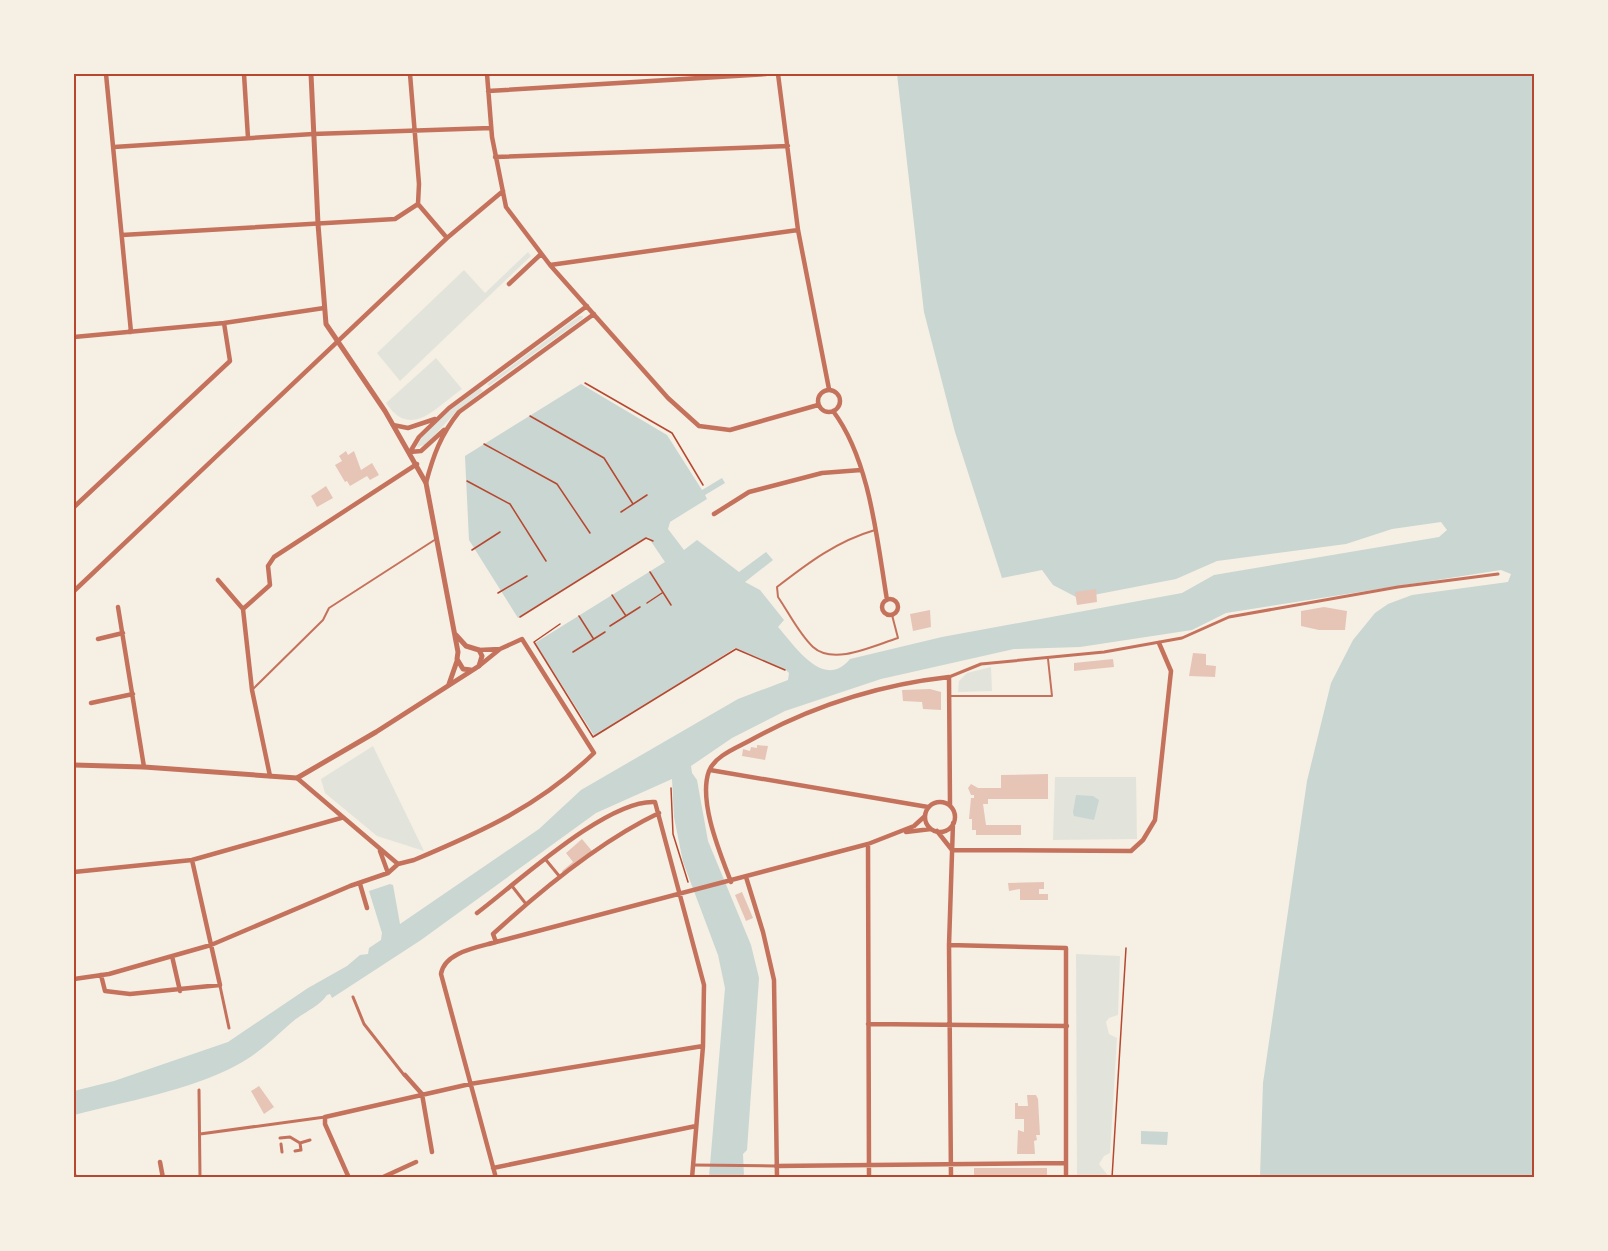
<svg xmlns="http://www.w3.org/2000/svg" width="1608" height="1251" viewBox="0 0 1608 1251" font-family="'Varela Round',sans-serif">
<style>
.green{fill:#e2e4dc}
.water{fill:#c9d6d2}
.building{fill:#e6c5b7}
.lines{fill:none;stroke-linecap:round;stroke-linejoin:round}
.path{stroke:#b5482f;stroke-width:1.5}
.service{stroke:#c5725c;stroke-width:2}
.pedestrian{stroke:#c5725c;stroke-width:3}
.minor{stroke:#c5725c;stroke-width:4.5}
.tertiary{stroke:#c5725c;stroke-width:5}
.neatline{fill:none;stroke:#b5482f;stroke-width:2}
</style>
<rect width="100%" height="100%" fill="#f6efe4"/>
<path class="green" d="M528,252L531,256L400,381L377,353L464,270L485,293Z
M579,316H583L582,319L489,386L487,384Z
M436,358L462,389C435,408 411,440 386,403Z
M480,388L483,391L457,411L425,445L417,447C424,426 462,401 480,388Z
M991,667L992,691L958,692L959,681L967,673Z
M373,746L424,851L377,836L325,793L321,779Z
M1055,777H1136L1137,839L1053,840Z
M1076,954L1120,956L1118,1015L1109,1018L1106,1022L1109,1034L1117,1038L1110,1153L1104,1156L1099,1164L1109,1177H1077Z"/>
<path class="water" d="M897,74H1534V1177H1260L1263,1083L1307,781L1331,683L1353,640L1375,613L1388,604L1412,595L1508,582L1511,574L1501,570L1226,613L1192,630L1080,647L1014,649L881,679L785,711L732,738L691,766L692,773L697,780L708,841L751,945L759,978L747,1150L743,1154L744,1177H709L725,988L718,955L683,862L674,817L672,779L596,813L421,940L332,998L330,994L327,995C319,1007 302,1013 291,1023C274,1038 258,1054 237,1065C189,1091 126,1101 74,1115V1091L114,1081L228,1042L308,988L347,966L360,955L368,954L369,948L381,940L382,933L369,891L390,884L393,885L400,924L539,829L581,790L738,699L788,680L789,673L786,670L735,648L595,737L535,643L665,562L648,537L518,618L469,540L465,456L581,384L667,435L702,490L722,478L725,483L705,495L707,499L670,522L668,529L684,550L697,540L739,572L766,552L773,560L745,582L760,590L784,620L778,627C795,646 824,691 850,659L942,637L1182,593L1214,575L1439,537L1447,530L1441,522L1392,529L1346,544L1217,561L1176,579L1078,598L1053,585L1042,570L1002,578L955,432L924,312Z
M1076,795L1093,796L1099,800L1094,820L1074,816L1073,812Z
M1141,1131L1168,1132L1167,1145L1141,1144Z"/>
<path class="building" d="M346,451L348,455L354,451L361,470L372,463L379,475L370,480L367,476L350,486L347,481L345,482L335,465L342,461L339,456Z
M326,486L333,498L317,507L311,496Z
M1096,589L1097,602L1077,605L1075,592Z
M1324,607L1347,611L1345,630H1319L1301,626V611Z
M930,610L931,627L913,631L910,614Z
M1193,653L1206,654V665L1216,666L1215,677L1189,676Z
M1113,659L1114,667L1074,671V663Z
M930,689L941,692V710L923,709L922,702L903,701L902,690Z
M757,745L768,746L765,760L742,756L743,749L750,751L751,747L757,748Z
M1048,774V799H988V804H983L986,825H1021V835H976V830H972V819H969L971,798H974V795H971L968,788L971,784L978,788H1001V775Z
M582,839L592,851L564,874L562,871L573,862L566,853Z
M1044,882V889H1039V894H1048V900H1020V889L1009,891L1008,883Z
M742,892L753,918L746,921L735,895Z
M259,1086L274,1107L264,1114L251,1091Z
M1027,1095H1036L1038,1099L1040,1135H1036L1037,1140L1034,1141L1035,1154H1017L1018,1130L1024,1132V1119H1015V1103H1018V1106H1028Z
M974,1168H1047V1178H974Z"/>
<g class="lines">
<path class="path" d="M585,383L672,433L703,485
M530,416L604,458L633,504
M484,444L557,484L590,533
M467,481L510,504L546,561
M621,512L647,495
M472,550L500,532
M650,572L671,605
M498,593L527,576
M612,595L626,616
M647,603L662,593
M579,616L593,638
M520,617L646,538L653,541
M560,624L534,642L593,737L736,649L785,670
M610,626L640,607
M573,652L605,632
M671,788L673,834L688,882
M1112,1178L1126,948"/>
<path class="service" d="M875,530C837,541 808,563 777,587L778,597C789,613 799,634 813,647C834,666 875,645 898,638L892,615
M252,690L323,620L329,608L436,539
M951,696H1052L1048,659"/>
<path class="pedestrian" d="M949,677L981,664L1104,652L1182,638L1229,617L1398,587L1498,574
M546,860L560,877
M512,886L526,904
M220,986L229,1028
M353,997L364,1024L404,1075
M199,1090L200,1178
M200,1134L325,1117
M280,1138L290,1137L300,1143
M281,1144L282,1152
M295,1151L301,1150L300,1143L310,1140
M693,1165L775,1166"/>
<path class="minor" d="M106,74L131,332
M244,74L248,138
M410,74L419,184L418,204L447,238
M487,74L492,137L506,207L550,265L668,398L699,426L730,430L818,405
M778,74L798,230L829,389
M488,91L766,74
M114,147L313,134L491,128
M495,157L788,146
M122,235L395,219L418,204
M550,265L798,230
M509,284L541,254
M74,337L224,323L324,308
M818 401a11 11 0 1 1 22 0a11 11 0 1 1-22 0Z
M833,411C870,460 877,540 887,600
M393,425L408,428L435,419
M410,452L419,437L449,408L587,306
M410,452L421,451L444,430
M426,483C433,456 441,434 459,412L594,314
M74,507L230,361L224,323
M714,514L749,492L822,473L861,470
M218,580L243,609L252,690L270,776
M74,591L447,238L503,191
M882 607a8 8 0 1 1 16 0a8 8 0 1 1-16 0Z
M118,607L144,767
M243,609L270,585L268,566L274,557L417,464
M98,639L123,633
M479,650L500,649
M91,703L133,694
M710,770L928,807
M297,778L398,864
M925 817a15 15 0 1 1 30 0a15 15 0 1 1-30 0Z
M937,831L952,850
M906,832L931,829
M868,844L869,1178
M952,850L1131,851L1143,840L1155,820L1171,671L1159,643
M380,851L388,873
M74,872L192,860L341,818
M746,877L763,932L774,980L777,1178
M731,882C720,853 698,801 709,771C715,756 736,748 749,741C812,706 877,685 949,677L950,805
M360,884L367,908
M477,913C517,883 607,799 655,802L704,985L703,1046L692,1178
M496,942L493,934C541,890 600,841 659,813
M949,945L1066,948V1178
M172,956L180,991
M101,975L105,991L130,994L220,985L192,860
M74,979L109,974L211,945L350,886L388,873L398,864L414,860C483,831 539,806 594,753L522,639L500,649L479,666
M868,1024L1067,1026
M405,1075L422,1094L432,1152
M160,1162L163,1178
M776,1166L1066,1163
M493,1168L696,1126
M349,1178L325,1124V1117L470,1084L703,1046
M381,1178L416,1162
M496,1178L441,974C444,952 479,947 496,942L868,844L914,826L925,816
M951,1178L949,945L953,823"/>
<path class="tertiary" d="M311,74L318,224L326,324L385,411L426,483L458,652L457,659L463,669L471,670
M449,684L457,661
M74,765L144,767L297,778L376,732L479,666L482,656L479,650L466,646L456,635
M74,1175V1178"/>
</g>
<rect width="1608" height="1251" fill="none" stroke="#f6efe4" stroke-width="150"/>
<rect x="75" y="75" width="1458" height="1101" class="neatline"/>
</svg>
